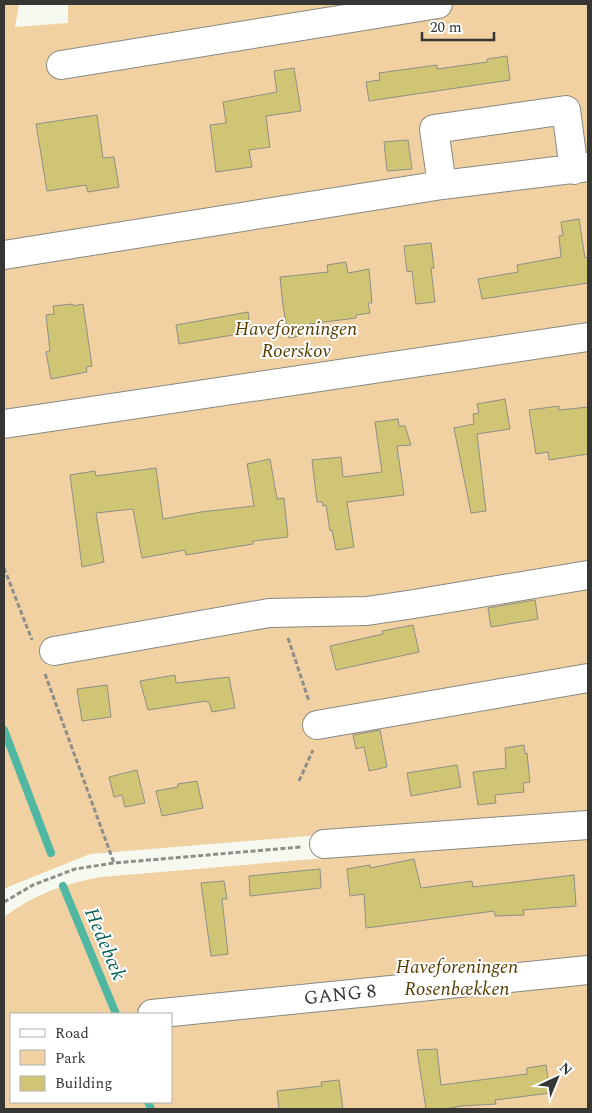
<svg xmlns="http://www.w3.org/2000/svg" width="592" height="1113" viewBox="0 0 592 1113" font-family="Spectral,serif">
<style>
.green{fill:#f1d1a2;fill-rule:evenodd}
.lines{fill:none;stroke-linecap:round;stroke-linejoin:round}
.stream{stroke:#4fb7a2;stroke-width:8}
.building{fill:#cfc575;stroke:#908f87}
.minor-casing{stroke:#878a83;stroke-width:30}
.path{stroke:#8c8f89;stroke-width:3;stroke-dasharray:5 2.5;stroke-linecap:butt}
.minor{stroke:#fff;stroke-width:28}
.labels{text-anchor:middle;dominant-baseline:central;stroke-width:4;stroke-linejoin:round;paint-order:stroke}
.park-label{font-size:19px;font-style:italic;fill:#5a3c01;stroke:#fff}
.street-label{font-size:19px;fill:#363734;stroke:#fff}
.water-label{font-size:20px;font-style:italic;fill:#086153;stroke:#fff}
</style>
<rect width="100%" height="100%" fill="#f5f9f0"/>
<path class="green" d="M4,4H19L15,27L68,23V4H588V813L90,854L8,887L4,890Z
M588,836V1109H4V917C33,895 65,883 101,877ZM11,1014H171V1102H11Z"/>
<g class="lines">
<path class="stream" d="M4,730L51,853
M63,886L116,1014
M148,1102L151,1109"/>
</g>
<path class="building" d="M507,56L510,80L369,101L366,82L380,80L379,73L437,65V69L487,62V59Z
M294,68L301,111L266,116L270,147L249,150L252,167L216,172L210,125L226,123L223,102L277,92L274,71Z
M97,115L103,158L114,157L119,187L88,192L86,185L47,191L36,124Z
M408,140L412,169L387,171L384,142Z
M579,219L585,258L588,257V283L482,299L478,279L518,272L517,265L561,257L559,236L563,235L561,222Z
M431,243L434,268H431L435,302L416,304L412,271L407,272L404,246Z
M346,262L348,273L369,269L372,303H368L370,313L356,315V318L309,324L311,334L289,338L283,306L280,277L328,272L327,265Z
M73,304V306L83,304L92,366L86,367L87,372L51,379L46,352L50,351L46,315L54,314L53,306Z
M248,312L251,332L179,344L176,325Z
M505,399L510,429L477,434L486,511L471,513L454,428L474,424L473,414L479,413L477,404Z
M559,406V410L588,407V454L549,460L548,452L536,454L529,410Z
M398,419L399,426H405L411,445L397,446L404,495L347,502L354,547L336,550L332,530L330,531L326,505L323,506L322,502H317L312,460L341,457L343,477L382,472L375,422Z
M270,459L277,499L284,498L288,537L253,541V544L186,555L185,550L142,558L133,509L96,513L104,562L82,567L70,475L95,471L96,476L156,468L163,519L201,512L254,506L247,464Z
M535,600L538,619L491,627L488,608Z
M413,625L419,652L336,670L330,646L383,634L382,631Z
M175,675L176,683L229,677L235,708L212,712L209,702H206V701L148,710L140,681Z
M107,685L111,717L82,721L77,689Z
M380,730L387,767L369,771L364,747L356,749L353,735Z
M524,745L525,754L527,753L530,782L523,783L524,792L495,795L496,803L478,805L473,772L506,768L505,748Z
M457,765L461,787L411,796L407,773Z
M137,770L145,803L125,807L122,795L114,797L109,777Z
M197,781L203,808L162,816L156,791L178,787V784Z
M414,859L421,888L472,881L473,887L574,875L576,906L523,910L524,915L495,916L494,911L366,928L364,894L350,896L347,869L370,865V868Z
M320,869L321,888L250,896L249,876Z
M224,881L227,899H222L228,954L211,956L201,883Z
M437,1049L441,1085L527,1074V1068L546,1065L550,1093L495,1100L496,1104L462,1106L444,1109H426L417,1050Z
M339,1080L343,1109H279L277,1091L322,1086L321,1082Z"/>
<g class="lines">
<defs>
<path id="minor" d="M61,65L438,4
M442,185L434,129L566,110L574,170
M4,255L442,185L588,167
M4,424L588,337
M54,651L269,613L367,611L414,604L588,575
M317,725L588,678
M324,844L588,825
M152,1014L588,970"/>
</defs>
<use href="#minor" class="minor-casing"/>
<path class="path" d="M4,568L32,640
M288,638L309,701
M45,674L114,863
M299,781L313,750
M4,902L33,885L75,869L114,863L301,847"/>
<use href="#minor" class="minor"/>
</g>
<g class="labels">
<g class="park-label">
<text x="296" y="329">Haveforeningen<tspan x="296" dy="22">Roerskov</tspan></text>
<text x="457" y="967">Haveforeningen<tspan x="457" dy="22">Rosenbækken</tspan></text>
</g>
<g class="street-label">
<text transform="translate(340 995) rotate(-6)">GANG 8</text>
</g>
<g class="water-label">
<text transform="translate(105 944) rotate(67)">Hedebæk</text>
</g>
</g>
<rect width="592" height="1113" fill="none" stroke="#363734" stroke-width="10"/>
<rect x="10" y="1013" width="162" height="90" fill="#ffffff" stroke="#afafae"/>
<rect x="20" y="1029" width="25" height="8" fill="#ffffff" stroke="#afafae"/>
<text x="55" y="1038" font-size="15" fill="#363734">Road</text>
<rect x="20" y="1050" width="25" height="15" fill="#f1d1a2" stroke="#afafae"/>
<text x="55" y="1063" font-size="15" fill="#363734">Park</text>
<rect x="20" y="1076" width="25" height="15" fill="#cfc575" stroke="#afafae"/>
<text x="55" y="1088" font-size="15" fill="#363734">Building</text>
<g transform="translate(557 1078) rotate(44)" stroke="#ffffff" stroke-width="4" paint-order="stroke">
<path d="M0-4L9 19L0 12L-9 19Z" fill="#363734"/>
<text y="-8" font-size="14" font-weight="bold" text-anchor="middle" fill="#363734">N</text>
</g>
<path d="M422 32v8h72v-8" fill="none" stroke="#363734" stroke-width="2.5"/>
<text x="430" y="32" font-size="15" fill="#363734" stroke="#ffffff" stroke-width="4" paint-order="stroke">20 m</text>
</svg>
